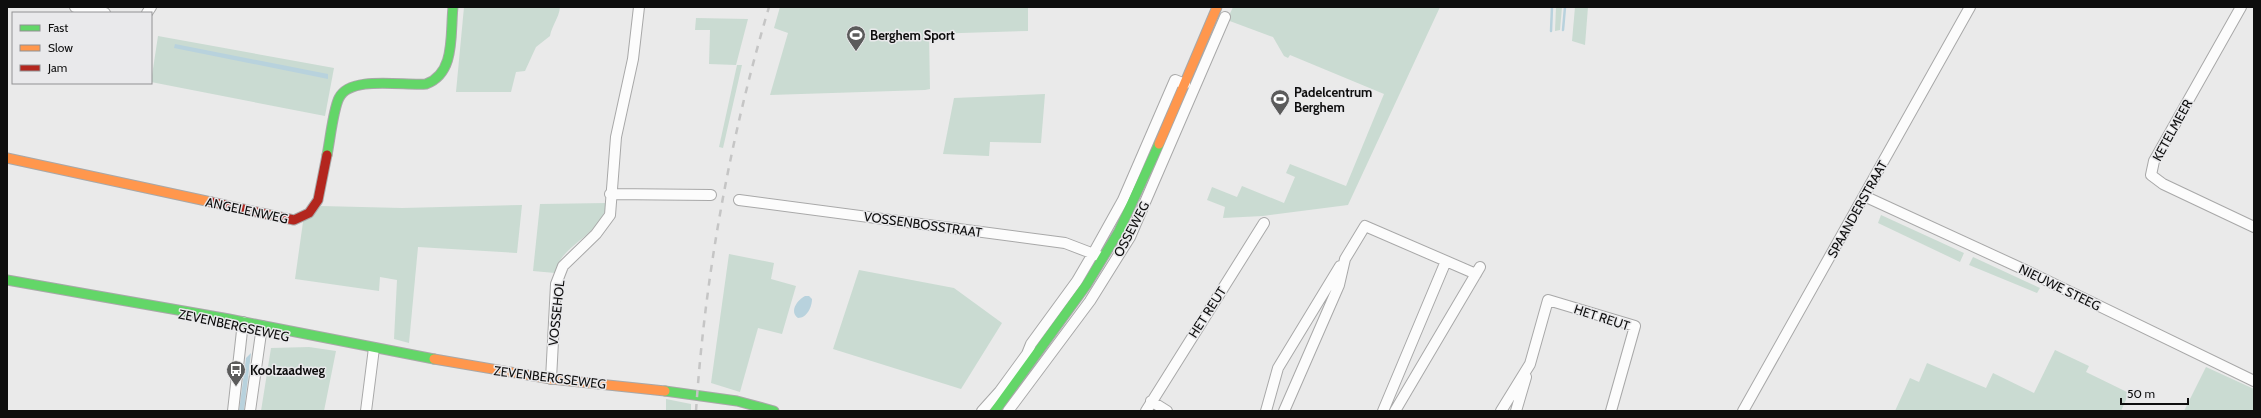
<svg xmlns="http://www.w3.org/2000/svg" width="2261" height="418" viewBox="0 0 2261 418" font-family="Cabin,sans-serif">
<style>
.green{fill:#cadbd2}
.water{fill:#b8d2dd}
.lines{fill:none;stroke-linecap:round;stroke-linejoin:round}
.stream{stroke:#b8d2dd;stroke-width:2.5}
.street-casing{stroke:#a8a8a8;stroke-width:12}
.fast-casing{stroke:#a8a8a8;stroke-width:11}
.slow-casing{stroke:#a8a8a8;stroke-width:11}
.jam-casing{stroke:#a8a8a8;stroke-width:11}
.street{stroke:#fcfcfc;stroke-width:10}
.fast{stroke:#63d668;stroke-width:9}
.slow{stroke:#ff974d;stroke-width:9}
.jam{stroke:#b3261e;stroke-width:9}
.rail{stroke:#c5c5c5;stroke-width:2.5;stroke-dasharray:7 7;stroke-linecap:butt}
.labels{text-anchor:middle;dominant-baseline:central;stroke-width:3;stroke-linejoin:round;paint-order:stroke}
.poi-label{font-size:13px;font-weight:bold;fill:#0e0e0e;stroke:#e9e9eb;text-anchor:start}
.street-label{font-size:13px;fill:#0e0e0e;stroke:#e9e9eb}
</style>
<rect width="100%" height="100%" fill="#eaeaea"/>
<path class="green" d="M464,7H560C559,18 552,25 550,36L536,47L525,71L516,72L511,92H456Z
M780,7H1028V31L929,34L930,89L925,90L770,95L788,33L774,28Z
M1233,7H1440L1348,205L1263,216L1223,218L1225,207L1207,200L1212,187L1237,197L1242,186L1284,203L1295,177L1286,173L1290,164L1346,186L1384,94L1290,55L1288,58L1284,56L1273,37L1227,20Z
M1556,7H1562L1560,30L1555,31Z
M1575,7H1588L1585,45L1572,41Z
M696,18L748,19L736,65L709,64L710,30H695Z
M158,36L334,68L325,116L151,82Z
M737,65H742L723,148L719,147Z
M1045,94L1041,143L990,142L989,156L943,154L954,98Z
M607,203C602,236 560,244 555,273L533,271L540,204Z
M522,205L517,253L418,247L409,343L394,339L397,280L380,277L379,291L295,279L303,222L321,206L402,208Z
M1881,215L1964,253L1960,262L1878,223Z
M729,254L774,263L771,279L796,286L782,334L758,328L740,392L711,383Z
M1973,257L2040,288L2037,293L1969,265Z
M859,270L954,288L1002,323L961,389L833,349Z
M309,347L336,351L324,411H261L271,348Z
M2055,350L2089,366L2086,372L2129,393L2121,411H1895L1910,378L1919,382L1927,363L1986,388L1993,373L2034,393Z
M2206,367L2254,389V411H2184Z
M666,399L691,404V411H666Z"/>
<path class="water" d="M175,44L328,74V79L174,48Z
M805,296H809L812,299C812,307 807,318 798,318C789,312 797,300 805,296Z
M251,353L244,411H239L246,358Z"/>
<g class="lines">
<path class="stream" d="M1563,30L1565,7
M1551,31L1552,7"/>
<defs>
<path id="street" d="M75,7L105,13
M2241,7L2154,161L2151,175L2163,184L2254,227
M147,13L151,7
M610,194L711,195
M1864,196L2025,270L2254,381
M739,200L1065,243L1099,256
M551,379L556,284L563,266L596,234L610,215L616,137L633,59L639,7
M1151,401L1167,411
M233,411L243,322
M250,411L262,326
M366,411L374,348
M982,411L1000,391L1027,354L1031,344L1077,281L1094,252L1123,200L1175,80L1185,84
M1008,411L1090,301L1130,237L1225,17
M1146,411L1264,223
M1266,411L1278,368L1340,266
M1284,411L1339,285L1345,259L1365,226L1476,274
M1383,411L1446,261
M1395,411L1480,267
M1501,411L1530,364L1548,300L1635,326L1611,411
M1516,411L1526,377
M1743,411L1970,7"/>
<path id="fast" d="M327,155C330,141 333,110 339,98C350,75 404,86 426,84C456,73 450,34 453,7
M7,280L229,319L434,359
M665,391L737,401L774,411
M995,411L1087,284L1119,231L1159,144"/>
<path id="slow" d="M1159,144L1217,7
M7,158L211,202
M434,359L551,379L665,391"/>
<path id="jam" d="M211,202L294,220L309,213L318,200L327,155"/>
</defs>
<use href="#street" class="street-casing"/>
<use href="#fast" class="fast-casing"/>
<use href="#slow" class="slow-casing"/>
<use href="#jam" class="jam-casing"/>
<use href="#street" class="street"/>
<use href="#fast" class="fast"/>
<use href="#slow" class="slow"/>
<use href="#jam" class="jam"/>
<path class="rail" d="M696,411C705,275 730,138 769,7"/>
</g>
<defs>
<symbol id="stadium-pin" viewBox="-11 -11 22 30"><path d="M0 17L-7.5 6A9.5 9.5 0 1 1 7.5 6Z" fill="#5b5b5b" stroke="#e9e9eb"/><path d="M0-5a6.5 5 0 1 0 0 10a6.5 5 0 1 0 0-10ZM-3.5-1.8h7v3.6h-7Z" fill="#fff"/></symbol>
<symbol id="bus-pin" viewBox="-11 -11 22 30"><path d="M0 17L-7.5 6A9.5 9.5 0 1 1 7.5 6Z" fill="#5b5b5b" stroke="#e9e9eb"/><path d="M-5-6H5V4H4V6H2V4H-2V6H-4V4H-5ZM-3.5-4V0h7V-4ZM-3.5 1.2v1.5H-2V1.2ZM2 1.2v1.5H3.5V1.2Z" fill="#fff"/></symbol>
</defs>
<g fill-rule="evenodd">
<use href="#stadium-pin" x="845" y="24" width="22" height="30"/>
<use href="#stadium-pin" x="1269" y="88" width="22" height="30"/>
<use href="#bus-pin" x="225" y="359" width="22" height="30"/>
</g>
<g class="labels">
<g class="poi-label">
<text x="870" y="35">Berghem Sport</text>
<text x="1294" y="92">Padelcentrum<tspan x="1294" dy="15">Berghem</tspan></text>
<text x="250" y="370">Koolzaadweg</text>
</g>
<g class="street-label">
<text transform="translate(2172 130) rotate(-61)">KETELMEER</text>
<text transform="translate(1857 209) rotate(-61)">SPAANDERSTRAAT</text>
<text transform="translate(247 210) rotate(12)">ANGELENWEG</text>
<text transform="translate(923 224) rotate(8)">VOSSENBOSSTRAAT</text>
<text transform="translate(1131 229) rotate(-62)">OSSEWEG</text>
<text transform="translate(2060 287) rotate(26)">NIEUWE STEEG</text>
<text transform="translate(1207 312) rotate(-57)">HET REUT</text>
<text transform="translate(556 313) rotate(-84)">VOSSEHOL</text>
<text transform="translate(1602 317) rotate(18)">HET REUT</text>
<text transform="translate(234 325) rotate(12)">ZEVENBERGSEWEG</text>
<text transform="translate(550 377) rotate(7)">ZEVENBERGSEWEG</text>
</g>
</g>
<rect width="2261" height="418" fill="none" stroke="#0e0e0e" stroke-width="16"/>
<rect x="12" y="12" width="140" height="72" fill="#e9e9eb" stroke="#919193"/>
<rect x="20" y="25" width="20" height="6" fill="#63d668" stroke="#919193"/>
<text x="48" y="32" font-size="12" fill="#0e0e0e">Fast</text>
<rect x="20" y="45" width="20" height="6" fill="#ff974d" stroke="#919193"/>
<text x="48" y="52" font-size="12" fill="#0e0e0e">Slow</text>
<rect x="20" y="65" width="20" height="6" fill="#b3261e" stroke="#919193"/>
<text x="48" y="72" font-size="12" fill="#0e0e0e">Jam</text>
<path d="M2121 398v6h67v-6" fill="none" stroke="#0e0e0e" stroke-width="2"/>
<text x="2127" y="398" font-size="12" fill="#0e0e0e" stroke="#e9e9eb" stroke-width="3" paint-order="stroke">50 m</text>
</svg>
